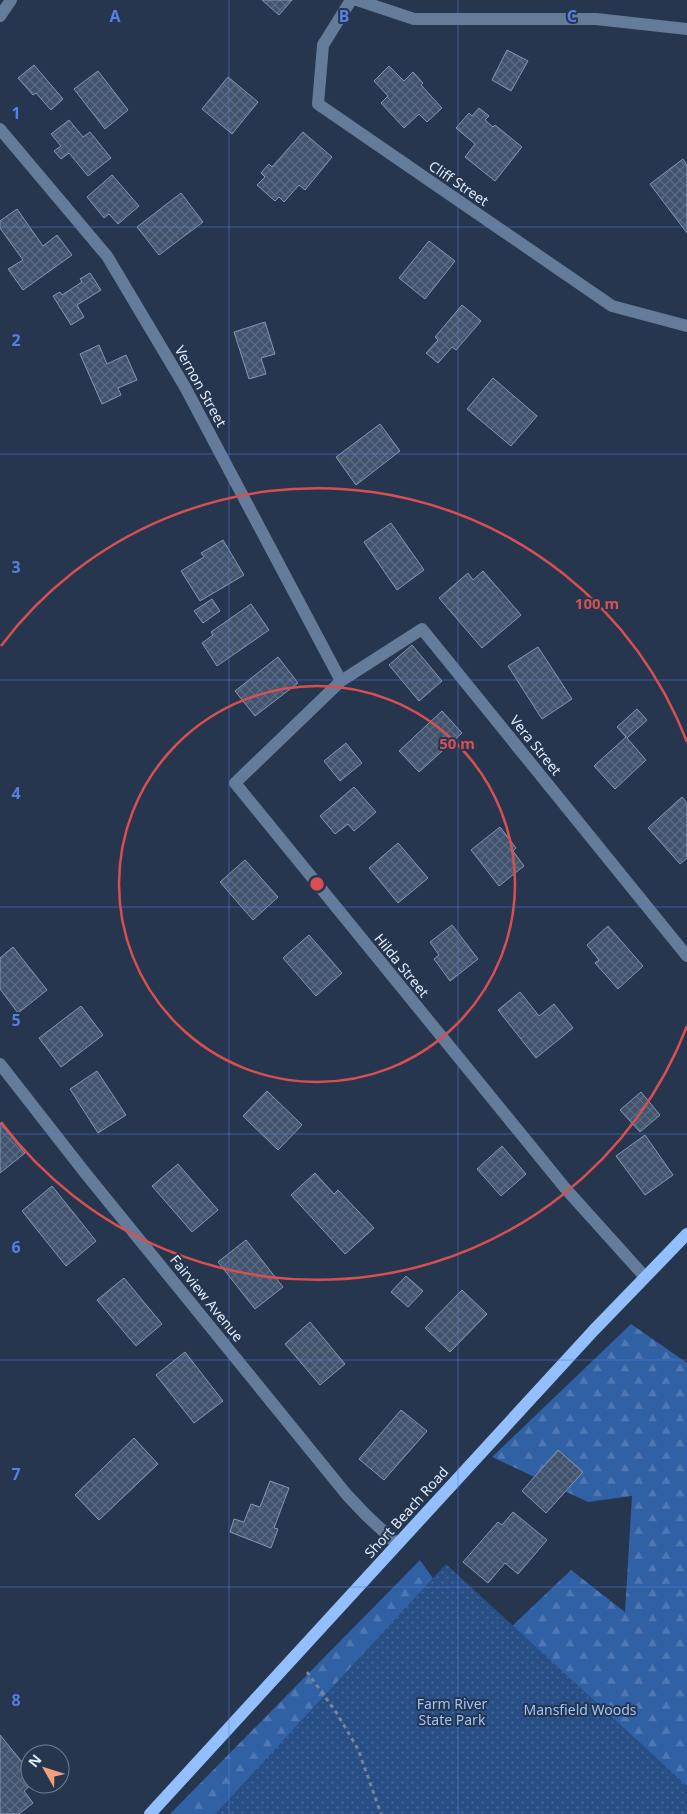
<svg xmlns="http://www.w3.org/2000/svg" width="687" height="1814" viewBox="0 0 687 1814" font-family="'Noto Sans',sans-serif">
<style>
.forest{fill:url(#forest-firs)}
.park{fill:url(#park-dots)}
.building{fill:url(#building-cross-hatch);stroke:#8498b5}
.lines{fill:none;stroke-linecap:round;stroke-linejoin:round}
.path{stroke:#768499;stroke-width:3;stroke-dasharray:4 4;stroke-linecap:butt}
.minor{stroke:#657b9a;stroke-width:12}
.major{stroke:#93bfff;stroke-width:12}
.grid{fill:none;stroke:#587de3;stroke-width:1;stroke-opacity:0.55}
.ring{fill:none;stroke:#d84f52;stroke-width:2.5}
.labels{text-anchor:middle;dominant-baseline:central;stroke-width:4;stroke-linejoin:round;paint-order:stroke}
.street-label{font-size:14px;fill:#e1ecfc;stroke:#25364e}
.park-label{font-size:14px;fill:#9dc4fc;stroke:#25364e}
.grid-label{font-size:16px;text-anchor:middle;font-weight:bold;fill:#587de3;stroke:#25364e;stroke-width:4;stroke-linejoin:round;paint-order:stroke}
.centre{fill:#d84f52;stroke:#25364e;stroke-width:2.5}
.ring-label{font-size:15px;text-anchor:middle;font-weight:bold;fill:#d84f52;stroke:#25364e;stroke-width:4;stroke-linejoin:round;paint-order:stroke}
</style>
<defs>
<pattern id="forest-firs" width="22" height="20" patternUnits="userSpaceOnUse" patternTransform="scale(1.25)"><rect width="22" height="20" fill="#3161a5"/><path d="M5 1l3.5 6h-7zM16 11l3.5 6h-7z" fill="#4f78b2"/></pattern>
<pattern id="park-dots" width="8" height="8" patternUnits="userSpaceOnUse" patternTransform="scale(1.25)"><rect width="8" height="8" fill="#274f86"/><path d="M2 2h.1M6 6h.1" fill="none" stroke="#466898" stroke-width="1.8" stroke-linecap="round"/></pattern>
<pattern id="building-cross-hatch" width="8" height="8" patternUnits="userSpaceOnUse" patternTransform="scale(1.25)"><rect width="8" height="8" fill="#41536d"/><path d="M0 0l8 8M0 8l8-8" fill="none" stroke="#5c6c83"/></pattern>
</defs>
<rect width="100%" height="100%" fill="#25364e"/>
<path class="forest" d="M631,1324L687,1363V1814H170L420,1560L485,1652L571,1570L625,1612L632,1496L588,1502L492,1457Z"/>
<path class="park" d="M446,1564L687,1786V1814H215Z"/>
<path class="building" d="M262,0H292L279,15Z
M507,50L528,61L511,91L492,80Z
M34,65L63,99L51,110L36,93L33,95L18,78Z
M389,66L404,81L413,72L423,83L421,85L442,108L427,122L419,114L404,128L381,103L388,96L374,81Z
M98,71L128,110L105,129L74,89Z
M228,77L258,102L232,134L202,109Z
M479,108L489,116L485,120L493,127L495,125L522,147L495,181L465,157L475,144L456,128L469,113L472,116Z
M69,120L83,137L90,132L111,158L88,176L69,153L61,159L54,151L61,146L51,134Z
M303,132L332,157L305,190L299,185L284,202L279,197L275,201L257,185L265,177L261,173L269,164L272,167Z
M683,159L687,165V233L650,184Z
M112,175L139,206L118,224L109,214L104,218L87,197Z
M181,193L203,222L159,255L137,227Z
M17,209L43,246L57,235L72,255L23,290L8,269L23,260L0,228V221Z
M429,241L455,261L425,299L399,278Z
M90,273L101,290L77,305L84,317L71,325L53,296L60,292L62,295L82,282L80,279Z
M462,305L481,321L456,350L452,347L438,363L426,353L438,340L435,337Z
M265,322L275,354L261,358L266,374L249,379L234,332Z
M99,345L107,364L126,355L137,380L118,388L121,395L102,404L80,354Z
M493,378L537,416L511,446L467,409Z
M380,424L400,451L356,485L336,457Z
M391,523L424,570L397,590L364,542Z
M223,540L244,575L200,601L181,571L204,557L201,553Z
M483,571L521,615L482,648L439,598L468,573L473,580Z
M212,599L220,611L203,623L194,611Z
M251,604L269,630L217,666L202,643L213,635L211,632Z
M412,645L442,681L419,701L389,665Z
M538,647L572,699L542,719L508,666Z
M278,657L298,683L255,716L235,691Z
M637,709L647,720L627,738L646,760L615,789L594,766L626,737L617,727Z
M442,711L462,733L419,772L399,751Z
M346,743L362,763L340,781L324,761Z
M354,787L376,812L354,831L348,824L335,834L320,816Z
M682,797L687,803V858L680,864L648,828Z
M500,827L516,848L513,851L524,866L499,886L471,850Z
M398,843L428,878L398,903L369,868Z
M245,860L278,897L253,920L220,882Z
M452,925L478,959L450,981L434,959L439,955L430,942Z
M608,926L643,966L618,989L595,963L599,960L587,945Z
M309,935L342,973L316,996L283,958Z
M13,947L47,990L18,1013L0,989V958Z
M520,992L539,1016L554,1004L573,1028L536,1058L498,1010Z
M81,1006L103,1035L61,1067L39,1038Z
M97,1071L126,1115L98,1133L70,1089Z
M267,1091L302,1125L278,1150L243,1116Z
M641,1092L660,1115L640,1132L620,1110Z
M0,1123L25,1153L0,1173Z
M645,1135L673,1175L645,1195L616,1156Z
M502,1146L526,1174L501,1196L477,1169Z
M178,1164L218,1210L192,1232L152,1186Z
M315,1173L334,1194L338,1190L374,1228L345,1254L291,1195Z
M52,1186L96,1241L66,1266L22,1211Z
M246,1240L283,1287L255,1309L218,1262Z
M406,1276L423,1291L408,1307L391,1292Z
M124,1278L162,1324L136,1346L97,1300Z
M462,1290L487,1314L450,1352L425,1328Z
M310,1322L345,1364L320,1385L285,1344Z
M185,1352L223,1401L194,1423L156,1375Z
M401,1410L427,1431L384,1480L359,1459Z
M134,1438L158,1464L99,1520L75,1495Z
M558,1450L583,1472L546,1513L522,1491Z
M270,1481L289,1488L274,1528L278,1529L271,1548L230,1532L234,1519L244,1522L251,1504L260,1507Z
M513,1512L547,1540L518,1574L505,1563L488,1583L463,1562L498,1522L502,1525Z
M0,1735L27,1768L24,1771L30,1778V1784H32L24,1791L33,1803L19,1814H0Z"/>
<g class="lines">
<path class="path" d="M307,1672L336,1712L358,1749L381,1814"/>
<path class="minor" d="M351,0L323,45L318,104L612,306L687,326
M357,0L414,19H596L687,29
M0,16L11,0
M0,129L107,256L185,387L341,681
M0,1064L86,1174L347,1495L366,1515L397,1544
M645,1277L565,1188L235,783L341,681L422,629L687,956"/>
<path class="major" d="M150,1814L594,1330L687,1234"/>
</g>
<path class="grid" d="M229,0V1814M458,0V1814M0,227H687M0,454H687M0,680H687M0,907H687M0,1134H687M0,1360H687M0,1587H687"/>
<g class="ring">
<circle cx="317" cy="884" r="198"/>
<path d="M687 1026A396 396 0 0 1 1 1122M1 646A396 396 0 0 1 687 742"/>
</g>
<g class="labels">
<g class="street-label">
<text transform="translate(459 183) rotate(34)">Cliff Street</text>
<text transform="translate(201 386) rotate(61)">Vernon Street</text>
<text transform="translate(536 745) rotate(51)">Vera Street</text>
<text transform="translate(402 965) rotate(51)">Hilda Street</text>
<text transform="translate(207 1298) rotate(51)">Fairview Avenue</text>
<text transform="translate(406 1512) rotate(-48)">Short Beach Road</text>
</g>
<g class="park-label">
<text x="452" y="1703">Farm River<tspan x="452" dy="16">State Park</tspan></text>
<text x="580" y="1709">Mansfield Woods</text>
</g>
</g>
<g class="grid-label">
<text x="115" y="22">A</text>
<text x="344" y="22">B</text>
<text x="572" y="22">C</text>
<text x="16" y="119">1</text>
<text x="16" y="346">2</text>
<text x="16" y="573">3</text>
<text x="16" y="799">4</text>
<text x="16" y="1026">5</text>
<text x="16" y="1253">6</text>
<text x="16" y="1480">7</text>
<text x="16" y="1706">8</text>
</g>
<circle cx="317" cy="884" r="8" class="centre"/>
<g class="ring-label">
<text x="597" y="609">100 m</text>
<text x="457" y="749">50 m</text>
</g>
<g transform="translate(45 1769) rotate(309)"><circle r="24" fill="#25364e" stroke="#707f94"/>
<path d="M0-4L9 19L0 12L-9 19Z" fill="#f1a27b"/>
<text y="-8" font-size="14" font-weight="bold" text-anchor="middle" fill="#e1ecfc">N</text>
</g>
</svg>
